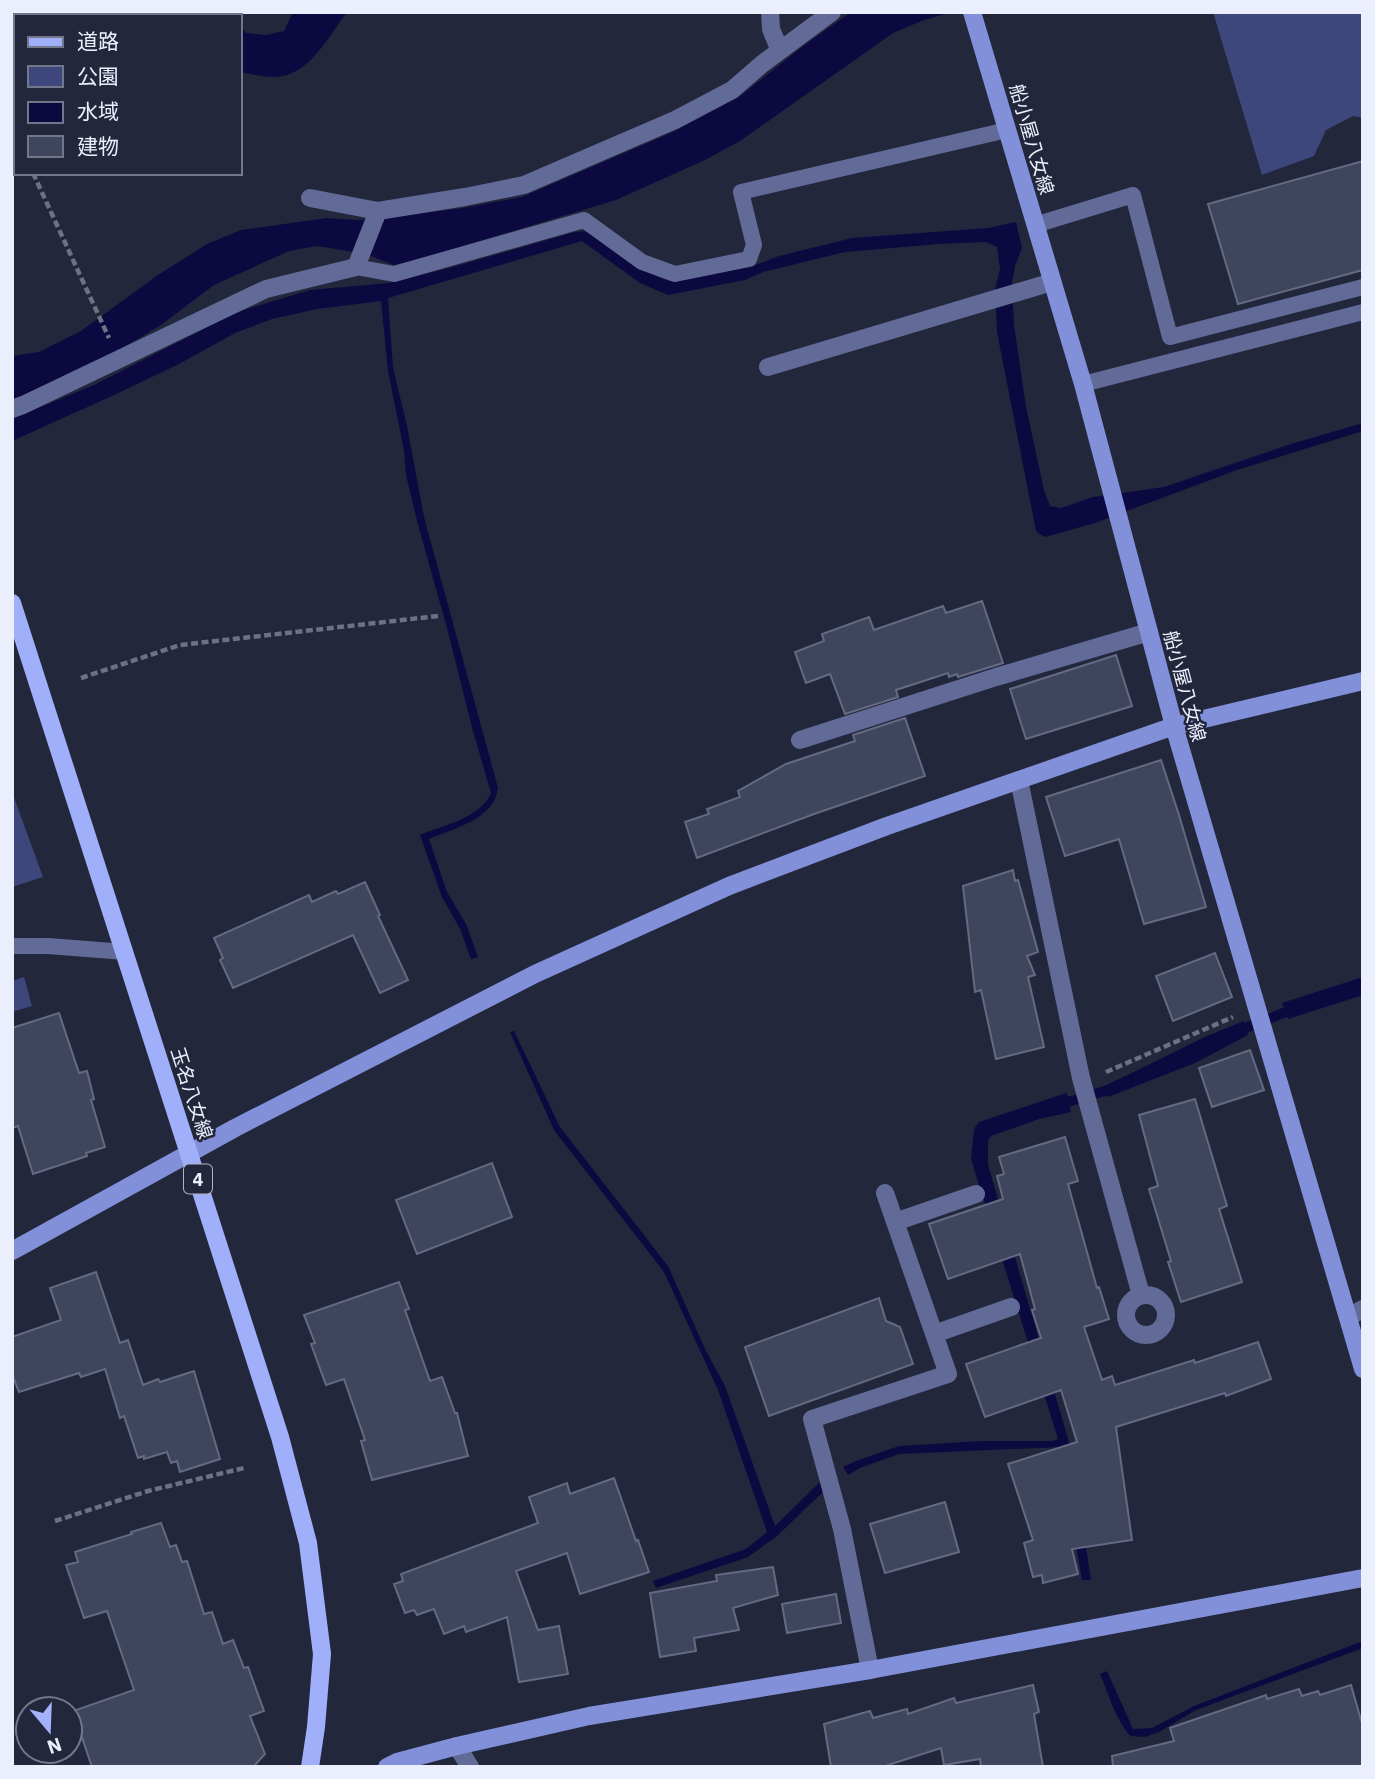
<svg xmlns="http://www.w3.org/2000/svg" width="1375" height="1779" viewBox="0 0 1375 1779" font-family="'IBM Plex Sans','Noto Sans JP',sans-serif">
<style>
.green{fill:#3e477c}
.water{fill:#0c0940}
.lines{fill:none;stroke-linecap:round;stroke-linejoin:round}
.stream{stroke:#0c0940;stroke-width:10}
.building{fill:#3f455c;stroke:#646a83;stroke-width:2}
.path{stroke:#6c7183;stroke-width:4.5;stroke-dasharray:7 3.5;stroke-linecap:butt}
.lane{stroke:#626b98;stroke-width:16}
.street{stroke:#626b98;stroke-width:18}
.secondary{stroke:#8290d9;stroke-width:18}
.primary{stroke:#a0affa;stroke-width:18}
.labels{text-anchor:middle;dominant-baseline:central;stroke-width:5;stroke-linejoin:round;paint-order:stroke}
.shield{fill:#22273c;stroke:#afb3c3;stroke-width:2}
.shield-label{font-size:18px;font-weight:bold;fill:#ebeffd}
.street-label{font-size:19px;fill:#ebeffd;stroke:#22273c}
</style>
<rect width="100%" height="100%" fill="#22273c"/>
<path class="green" d="M1213,12H1363V118L1353,116L1326,130L1314,156L1262,175Z
M12,792L43,877L12,887Z
M24,977L32,1006L12,1012V981Z"/>
<path class="water" d="M293,12H347C329,36 308,78 273,77C262,77 251,74 240,72V25L246,33L266,35L284,31Z
M851,12H952L924,20L893,33L740,141L705,160L616,200L396,266L366,254L317,246L289,251L214,285L161,325L109,356L12,401V356L39,352L81,331L158,275L207,244L241,230L327,218L356,220L394,217L463,208L522,197L673,132L739,97L802,47Z
M1016,222L1022,248L1015,266L1012,283L1014,325L1026,407L1044,490L1050,506L1061,508L1093,497L1164,487L1291,444L1363,423V431L1237,470L1095,523L1045,537L1041,535L1036,531L997,332L995,290L1000,269L997,247L986,242L939,244L845,252L763,272L745,280L668,295L640,283L582,241L388,298L393,368L407,426L424,517L498,788C494,820 454,828 429,839L447,892L466,924L478,957L471,959L460,929L442,897L420,835C442,826 482,817 491,793L473,731L447,628L417,521L406,475L404,451L388,371L381,301L317,309L272,319L235,333L179,364L112,396L12,441V419L94,385L237,312L310,290L389,283L453,267L575,232L589,231L649,273L669,281L750,267L779,256L852,238L988,228Z
M1363,977V995L1288,1019L1282,1003Z
M1244,1021L1248,1035L1195,1063L1108,1097L1105,1086L1207,1036Z
M514,1031L560,1127L668,1266L706,1351L725,1386L775,1526L820,1482L826,1489L777,1536L748,1557L656,1588L653,1581L746,1549L767,1532L718,1390L664,1272L554,1130L510,1032Z
M1066,1093H1067L1071,1112L1039,1119L991,1136L988,1141V1165L1071,1449L1091,1580H1082L1060,1447L899,1454L860,1468L848,1475L843,1467L856,1461L899,1446L981,1441H1052L1058,1439L971,1159L974,1129L979,1122Z
M1363,1641V1648L1196,1710L1159,1732L1145,1737L1130,1736C1115,1718 1109,1695 1100,1674L1107,1671L1133,1729L1152,1728L1194,1706Z"/>
<g class="lines">
<path class="stream" d="M1233,1033L1296,1008
M1058,1105L1108,1090L1119,1085"/>
</g>
<path class="building" d="M1363,161V270L1238,304L1208,204Z
M982,601L1003,663L958,677L957,674L949,677L948,673L896,690L898,697L845,714L830,674L806,683L795,652L824,641L822,634L869,617L874,630L943,606L946,613Z
M1116,655L1132,706L1026,739L1010,689Z
M905,718L925,776L814,814L697,858L685,822L709,814L707,809L740,797L738,791L786,764L855,741L853,735Z
M1161,760L1179,815L1206,907L1144,924L1119,839L1065,856L1046,797Z
M1013,870L1015,881L1018,880L1038,952L1027,956L1035,975L1028,977L1044,1047L996,1059L981,990L975,992L963,886Z
M365,882L380,915L378,916L408,980L380,993L353,935L233,988L220,960L223,958L214,938L309,895L312,902L336,891L338,894Z
M1215,953L1232,997L1173,1021L1156,976Z
M59,1013L79,1073L87,1071L94,1099L91,1100L105,1147L86,1153L87,1156L33,1174L18,1126L12,1128V1028Z
M1250,1050L1264,1090L1212,1107L1199,1068Z
M1195,1099L1227,1206L1219,1209L1242,1282L1181,1302L1168,1262L1171,1261L1149,1189L1158,1186L1139,1115Z
M1065,1137L1078,1181L1068,1184L1097,1288L1099,1287L1109,1319L1084,1327L1102,1380L1112,1376L1115,1385L1194,1360L1195,1363L1258,1342L1271,1379L1226,1396L1225,1393L1116,1427L1132,1540L1072,1549L1078,1574L1043,1583L1042,1575L1033,1577L1024,1543L1033,1540L1008,1464L1077,1442L1061,1390L985,1417L966,1364L1041,1338L1032,1310L1035,1309L1020,1254L948,1279L929,1224L1003,1199L997,1176L1004,1174L999,1157Z
M492,1163L512,1217L417,1254L396,1200Z
M96,1272L120,1343L128,1340L143,1385L158,1379L160,1382L194,1371L220,1459L180,1472L177,1461L171,1463L167,1452L144,1459V1456L138,1458L124,1416L120,1418L105,1369L81,1377L79,1373L19,1392L12,1374V1337L61,1320L50,1288Z
M399,1282L409,1309L405,1310L430,1381L442,1377L455,1413H457L468,1456L372,1480L361,1441L365,1440L344,1379L326,1385L311,1344L315,1343L304,1315Z
M879,1298L886,1321L900,1327L913,1364L769,1416L745,1347Z
M614,1478L636,1541L638,1540L649,1572L580,1594L567,1553L516,1571L538,1630L559,1626L568,1674L519,1682L507,1617L466,1632L464,1626L444,1634L434,1609L417,1615L414,1610L405,1613L394,1584L403,1581L401,1574L538,1523L529,1497L567,1483L570,1494Z
M945,1502L959,1552L885,1573L870,1524Z
M161,1523L170,1547L176,1545L182,1562L187,1561L204,1614L212,1612L223,1644L233,1640L244,1668L248,1667L264,1711L250,1716L265,1754L253,1767H92L73,1711L134,1690L107,1611L84,1618L66,1565L78,1562L75,1552L132,1534L131,1532Z
M773,1567L778,1595L733,1608L739,1630L694,1638L696,1651L660,1657L650,1593L717,1581L716,1575Z
M836,1594L841,1623L787,1633L782,1604Z
M1033,1685L1039,1712L1034,1714L1043,1767H981L980,1759L944,1765L941,1748L882,1767H831L824,1724L870,1711L873,1718L907,1709L908,1714L954,1698L956,1703Z
M1351,1685L1363,1727V1767H1113L1112,1756L1174,1741L1170,1728L1266,1695L1267,1699L1299,1689L1302,1696L1318,1691L1320,1695Z"/>
<g class="lines">
<path class="path" d="M12,128L16,136
M33,173L109,338
M81,678L180,645L438,616
M1106,1072L1233,1017
M55,1521L148,1491L244,1468"/>
<path class="lane" d="M1035,225L1133,195L1170,337L1363,287
M356,267L394,274L584,220L642,262L675,274L749,259L754,245L741,192L1007,130
M1083,384L1363,312
M12,946H48L125,952"/>
<path class="street" d="M770,12L771,29L780,51
M310,198L378,211
M768,367L1052,282
M12,409L23,405L266,289L356,267L378,211L465,197L524,185L675,120L732,90L762,64L832,12
M800,740L996,677L1149,632
M1019,780L1081,1078L1141,1295
M895,1222L976,1194
M1126 1315a20 20 0 1 1 40 0a20 20 0 1 1-40 0Z
M1348,1317L1363,1309
M934,1334L1011,1307
M870,1670L842,1529L812,1419L948,1374L885,1193
M457,1746L470,1767"/>
<path class="secondary" d="M972,12L1083,384L1174,726L1363,1369
M12,1251L235,1128L535,974L729,886L887,826L1174,726L1363,681
M387,1767L397,1762L457,1746L589,1716L870,1670L1363,1578"/>
<path class="primary" d="M12,603L280,1437L308,1543L322,1654L316,1727L310,1767"/>
</g>
<g class="labels">
<rect class="shield" x="184" y="1164.5" width="28" height="29" rx="5"/>
<g class="shield-label">
<text x="198" y="1179">4</text>
</g>
<g class="street-label">
<text transform="translate(1032 139) rotate(74)">船小屋八女線</text>
<text transform="translate(1185 686) rotate(75)">船小屋八女線</text>
<text transform="translate(192 1093) rotate(72)">玉名八女線</text>
</g>
</g>
<rect width="1375" height="1779" fill="none" stroke="#ebeffd" stroke-width="28"/>
<rect x="14" y="14" width="228" height="161" fill="#22273c" stroke="#727789" stroke-width="2"/>
<rect x="28" y="37" width="35" height="10" fill="#a0affa" stroke="#727789" stroke-width="2"/>
<text x="77" y="49" font-size="21" fill="#ebeffd">道路</text>
<rect x="28" y="66" width="35" height="21" fill="#3e477c" stroke="#727789" stroke-width="2"/>
<text x="77" y="84" font-size="21" fill="#ebeffd">公園</text>
<rect x="28" y="102" width="35" height="21" fill="#0c0940" stroke="#727789" stroke-width="2"/>
<text x="77" y="119" font-size="21" fill="#ebeffd">水域</text>
<rect x="28" y="136" width="35" height="21" fill="#3f455c" stroke="#727789" stroke-width="2"/>
<text x="77" y="154" font-size="21" fill="#ebeffd">建物</text>
<g transform="translate(49 1730) rotate(161)"><circle r="33" fill="#22273c" stroke="#727789" stroke-width="2"/>
<path d="M0-5L12 26L0 18L-12 26Z" fill="#a3b2fd"/>
<text y="-10" font-size="19" font-weight="bold" text-anchor="middle" fill="#ebeffd">N</text>
</g>
</svg>
